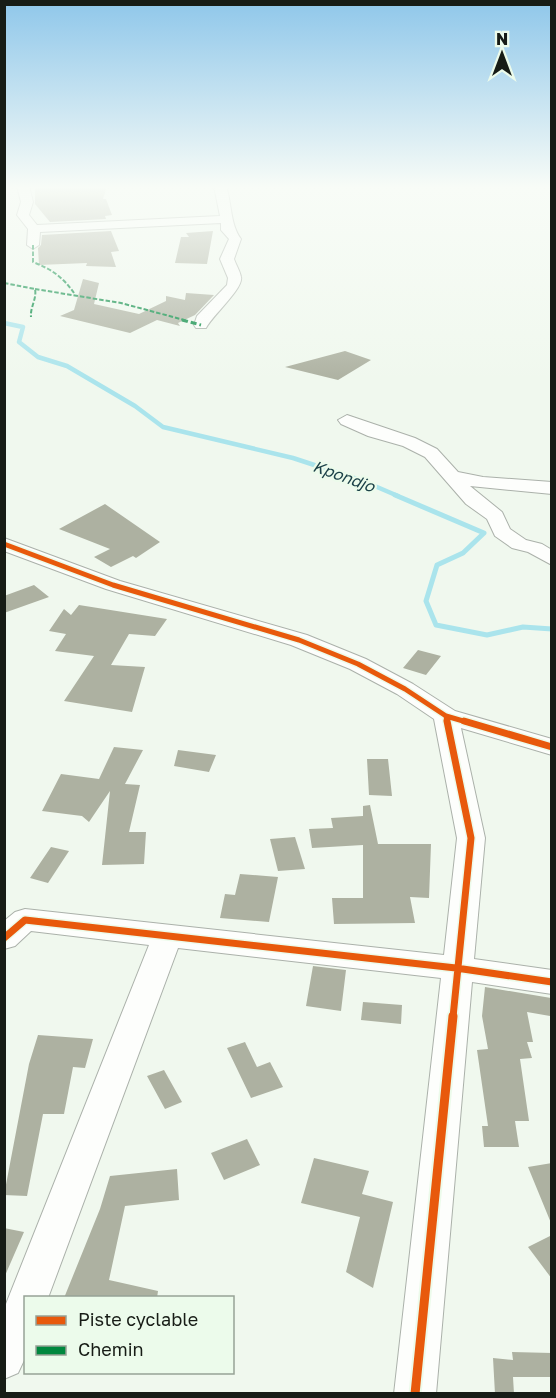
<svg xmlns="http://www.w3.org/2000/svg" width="556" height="1398" viewBox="0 0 556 1398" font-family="'Golos Text',sans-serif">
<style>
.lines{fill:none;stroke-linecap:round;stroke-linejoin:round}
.stream-far1{stroke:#aae4ec;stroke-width:4.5}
.stream{stroke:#aae4ec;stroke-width:5}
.building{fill:#adb1a1}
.minor-casing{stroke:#abb1aa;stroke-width:2}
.minor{fill:#fdfefc;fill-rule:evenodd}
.quiet-far1{stroke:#00873e;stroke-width:2;stroke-dasharray:4.5 2;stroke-linecap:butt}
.quiet{stroke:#00873e;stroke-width:3;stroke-dasharray:6 3;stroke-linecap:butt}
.cycleway-far2-casing{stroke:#ecfbeb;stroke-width:8}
.cycleway-far1-casing{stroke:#ecfbeb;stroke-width:10}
.cycleway-casing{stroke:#ecfbeb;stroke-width:13}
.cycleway-far2{stroke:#e8590c;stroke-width:5}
.cycleway-far1{stroke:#e8590c;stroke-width:7}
.cycleway{stroke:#e8590c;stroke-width:9}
.labels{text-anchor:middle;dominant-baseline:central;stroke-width:4.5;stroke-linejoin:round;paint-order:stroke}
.far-water-label{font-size:16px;font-style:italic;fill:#1c4148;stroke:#ecfbeb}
</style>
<rect width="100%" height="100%" fill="#f0f8ee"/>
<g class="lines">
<path class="stream-far1" d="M4,323L23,327L19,342L38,357L67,366L135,406L163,427L293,458L363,481L398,496"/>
<path class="stream" d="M395,495L484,533L463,553L437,565L426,601L436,625L487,635L523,627L552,629"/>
</g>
<path class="building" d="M35,186H107L103,199H106L112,215L105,216L106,219L50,222L35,204Z
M111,231L119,251L111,252L116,267L86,266L87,263L39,265L38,248L41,245L42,235Z
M213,231L207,264L175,263L181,237H189L186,233Z
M83,279L99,283L94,304L139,314L166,301V296L185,300L186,293L214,295L195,315L178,323L180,326L157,320L130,333L60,316L74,310Z
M345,351L371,360L338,380L285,367Z
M105,504L160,542L136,558L133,556L111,567L94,557L110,549L59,529Z
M34,585L49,597L4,613V596Z
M79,605L167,619L155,636L129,634L111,665L145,667L132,712L64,701L94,656L55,651L66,634L49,631L64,609L71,615Z
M418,650L441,656L426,675L403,668Z
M114,747L143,750L125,784L140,785L129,832H146L144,864L102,865L110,791L89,822L82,816L42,811L61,774L99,779Z
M178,750L216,755L209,772L174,766Z
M367,759H388L392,796L369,795Z
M370,805L378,844H431L429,898L410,897L415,923L334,924L332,898H363V845L312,848L309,829L333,828L331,818L363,816V806Z
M295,837L305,869L278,871L270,839Z
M51,847L69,851L48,883L30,878Z
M240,874L278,877L269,922L220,918L225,894L235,895Z
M313,966L346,970L341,1011L306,1006Z
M485,987L551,998L550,1016L527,1012L533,1042H527L532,1058L520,1059L529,1121H515L519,1147H484L482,1126H488L477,1050L488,1049L482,1016Z
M363,1002L402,1005L401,1024L361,1020Z
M38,1035L93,1039L85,1068L73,1067L64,1114H43L27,1196L4,1195L29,1064Z
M245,1042L257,1067L270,1062L283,1087L251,1098L227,1048Z
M164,1070L182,1102L165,1109L147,1076Z
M247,1139L260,1165L224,1180L211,1153Z
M314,1158L369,1171L362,1194L393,1202L373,1288L346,1272L360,1217L301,1203Z
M552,1163V1223H551L528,1167Z
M177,1169L179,1200L125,1206L109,1280L158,1291L157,1298H64L100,1209L110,1176Z
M4,1228L24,1232L4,1278Z
M552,1235V1279L528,1247Z
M512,1352L552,1353V1377H513L514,1394H495L493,1358L513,1360Z"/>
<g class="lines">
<defs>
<path id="minor" d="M17,186H29L33,202L29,215L37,225L220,216L214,186H226C232,204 230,224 241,239L234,259C236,265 240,271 241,277C244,288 213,315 206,328H196L194,325L197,316L227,285L228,278L220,259L229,239L221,230V223L40,232L39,245L33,249L27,245L28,229L17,215L21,202Z
M347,415L415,438L437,449L458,472L483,477L552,482V494L470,486L502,512L510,529L526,540L542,544L552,550V565L528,552L512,548L495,536L487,519L466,504L425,457L403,446L368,436L341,424L338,420Z
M4,538L120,581L307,635L366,659L413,684L455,711L552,739V755L461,728L485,838L474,959L552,970V994L472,982L436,1394H394L441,978L178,948L48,1298H26V1356L18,1373L4,1379V1309L149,945L31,931L15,946L4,949V921L15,912L25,909L444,955L457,838L434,719L397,694L350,669L291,645L106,589L4,551Z"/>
</defs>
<use href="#minor" class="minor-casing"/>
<use href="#minor" class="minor"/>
<path class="quiet-far1" d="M33,245V262C51,269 63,277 74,293
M4,283L35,289C37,299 30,307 31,317
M35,289L121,303L188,321"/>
<path class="quiet" d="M182,320L201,325"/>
<defs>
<path id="cycleway-far2" d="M4,544L113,585L299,640L358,664L405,689L446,716L470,723
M446,716L447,723"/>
<path id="cycleway-far1" d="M447,721L471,838L453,1017
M464,721L552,747
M4,938L25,920L456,968L552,982"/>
<path id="cycleway" d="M415,1394L453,1016"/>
</defs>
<use href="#cycleway-far2" class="cycleway-far2-casing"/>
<use href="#cycleway-far1" class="cycleway-far1-casing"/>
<use href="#cycleway" class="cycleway-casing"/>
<use href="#cycleway-far2" class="cycleway-far2"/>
<use href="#cycleway-far1" class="cycleway-far1"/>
<use href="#cycleway" class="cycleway"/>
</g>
<linearGradient id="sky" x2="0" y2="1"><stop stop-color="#8fc7ea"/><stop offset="0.49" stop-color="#f8fcf7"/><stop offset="1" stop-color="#f8fcf7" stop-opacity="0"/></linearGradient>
<rect width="556" height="382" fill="url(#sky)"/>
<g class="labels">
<g class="far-water-label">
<text transform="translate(344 476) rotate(20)">Kpondjo</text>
</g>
</g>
<rect width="556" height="1398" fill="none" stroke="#171c16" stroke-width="12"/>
<rect x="24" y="1296" width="210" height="78" fill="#ecfbeb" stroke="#97a296" stroke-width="1.5"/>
<rect x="36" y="1316" width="30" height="9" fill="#e8590c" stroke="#97a296" stroke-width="1.5"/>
<text x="78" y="1326" font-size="18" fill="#171c16">Piste cyclable</text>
<rect x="36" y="1346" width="30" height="9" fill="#00873e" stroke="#97a296" stroke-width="1.5"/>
<text x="78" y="1356" font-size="18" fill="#171c16">Chemin</text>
<g transform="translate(502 54)" stroke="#ecfbeb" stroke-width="4.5" paint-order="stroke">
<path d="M0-4.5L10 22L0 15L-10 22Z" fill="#171c16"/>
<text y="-9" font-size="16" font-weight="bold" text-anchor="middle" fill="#171c16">N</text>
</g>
</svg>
